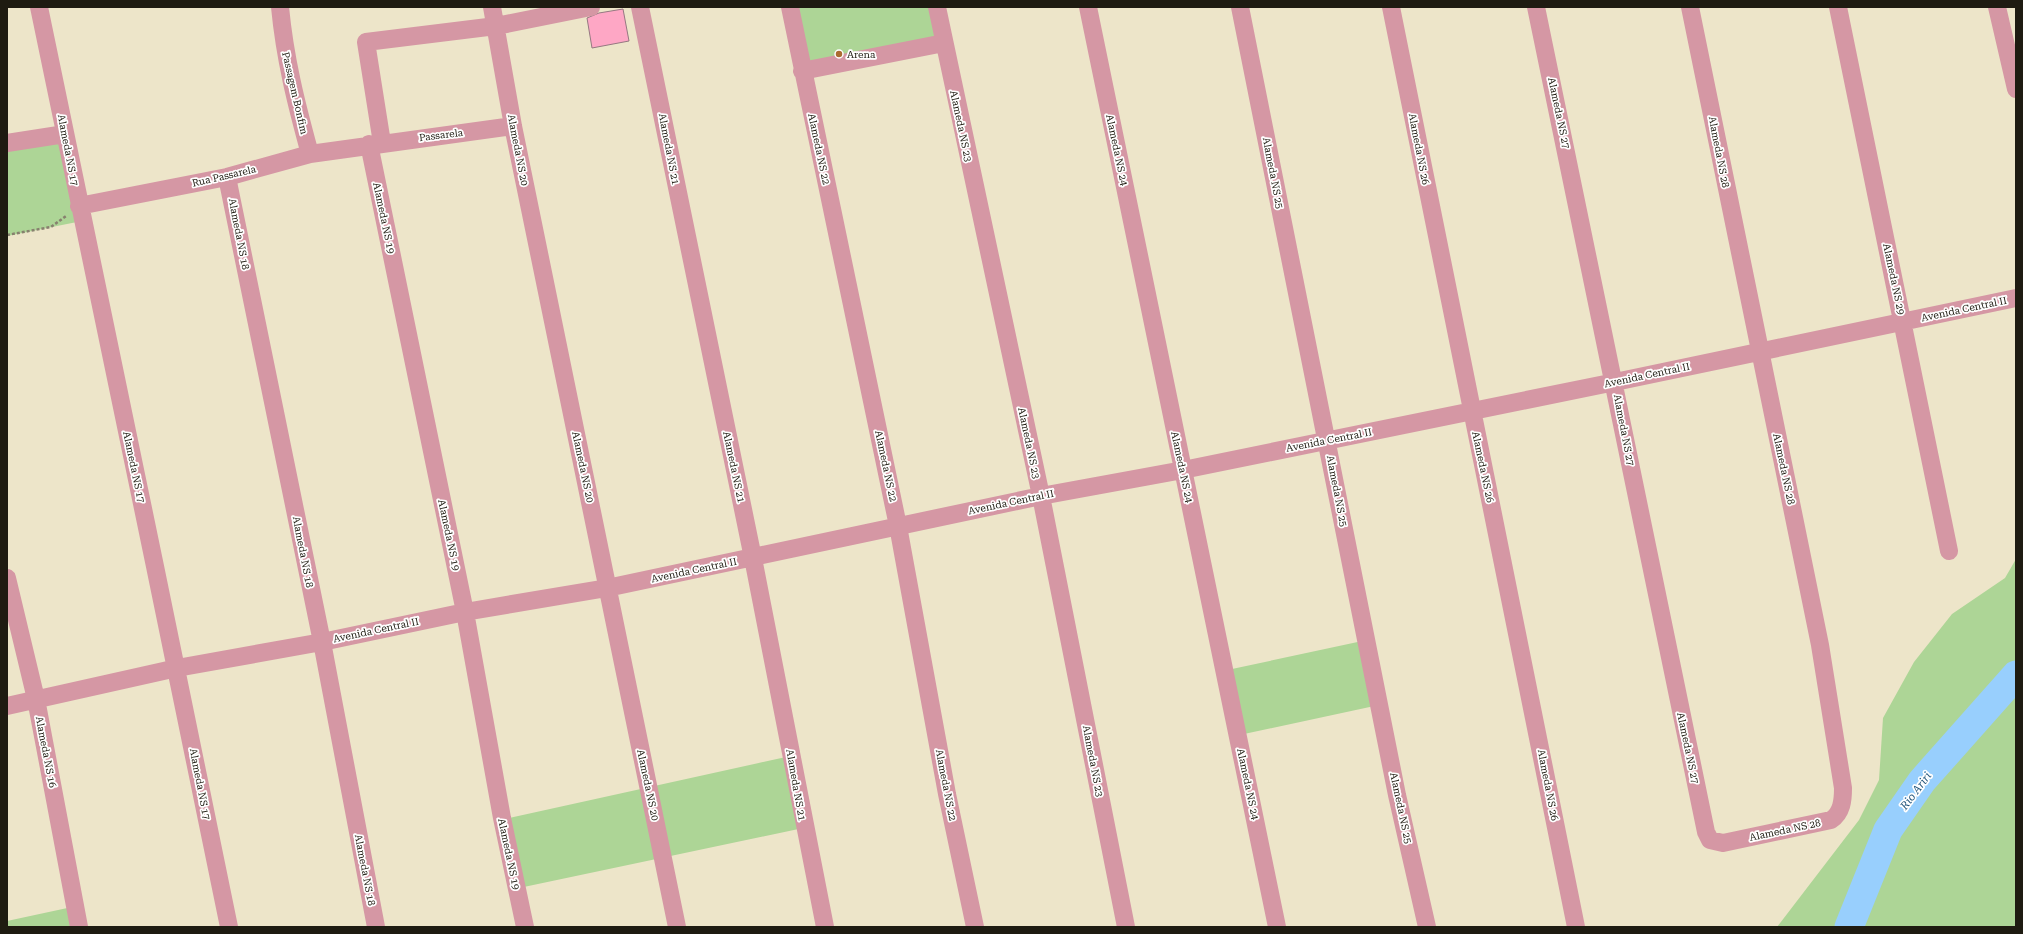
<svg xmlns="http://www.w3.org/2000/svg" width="2023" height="934" viewBox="0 0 2023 934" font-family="'Roboto Serif',serif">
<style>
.green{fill:#add596}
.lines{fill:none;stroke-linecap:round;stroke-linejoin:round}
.river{stroke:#98cffd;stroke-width:29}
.building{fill:#fea7c5;stroke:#957881}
.path{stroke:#87816e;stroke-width:2.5;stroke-dasharray:3 2;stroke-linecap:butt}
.minor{stroke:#d597a4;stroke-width:18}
.poi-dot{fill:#aa6c31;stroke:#fff;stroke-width:1.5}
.labels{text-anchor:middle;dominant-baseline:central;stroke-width:3.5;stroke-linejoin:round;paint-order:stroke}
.poi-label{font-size:10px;fill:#1e1b11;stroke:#fff;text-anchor:start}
.street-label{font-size:10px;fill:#1e1b11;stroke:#fff}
.water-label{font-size:11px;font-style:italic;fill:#23567c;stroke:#fff}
</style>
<rect width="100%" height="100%" fill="#ede5c9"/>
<path class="green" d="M791,7H942L948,38L804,70Z
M64,137L82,221L7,236V147Z
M2016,559V927H1777L1859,820L1879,780L1883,718L1914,662L1952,614L2005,578Z
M1367,640L1379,705L1244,734L1232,669Z
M795,755L808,827L519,888L505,819Z
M72,907L75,927H7V921Z"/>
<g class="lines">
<path class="river" d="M1849,927L1888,830L1922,781L2016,675"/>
</g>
<path class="building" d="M623,9L629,41L592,48L587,18L599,13Z"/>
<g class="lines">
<path class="path" d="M7,235L51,227L66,216"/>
<path class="minor" d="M39,7C102,314 167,620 229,927
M280,7C285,59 296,103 310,154
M492,7L513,126L677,927
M640,7L753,558L825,927
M790,7L898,526L947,794L975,927
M937,7L1041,496L1126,927
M1088,7L1277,927
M1240,7L1397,795L1427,927
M1391,7L1576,927
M1536,7L1706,832L1710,840L1723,843L1831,820C1842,813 1843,800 1843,788L1820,645L1690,7
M1838,7L1949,551
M1997,7L2016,89
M802,71L944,43
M7,143L65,134
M382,143L366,42L496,26L591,7
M369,144L465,612L502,818L525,927
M227,177L322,642L376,927
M79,206L227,177L310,154L513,126
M7,578L36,699L79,927
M7,706L177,668L322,642L465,612L607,588L1041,496L1183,470L1615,382L2016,298"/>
</g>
<circle class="poi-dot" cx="839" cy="54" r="4"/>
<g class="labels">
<g class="poi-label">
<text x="847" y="54">Arena</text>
</g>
<g class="street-label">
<text transform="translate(295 93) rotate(77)">Passagem Bonfim</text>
<text transform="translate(1559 113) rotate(78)">Alameda NS 27</text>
<text transform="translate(961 126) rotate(78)">Alameda NS 23</text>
<text transform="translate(441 135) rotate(-7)">Passarela</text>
<text transform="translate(669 149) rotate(79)">Alameda NS 21</text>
<text transform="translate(819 149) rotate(78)">Alameda NS 22</text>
<text transform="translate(1419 149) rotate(79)">Alameda NS 26</text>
<text transform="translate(68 150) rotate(79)">Alameda NS 17</text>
<text transform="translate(518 150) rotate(79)">Alameda NS 20</text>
<text transform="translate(1117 150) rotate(78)">Alameda NS 24</text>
<text transform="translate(1719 152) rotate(79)">Alameda NS 28</text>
<text transform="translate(1273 173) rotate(79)">Alameda NS 25</text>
<text transform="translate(224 176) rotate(-13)">Rua Passarela</text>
<text transform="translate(384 218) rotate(78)">Alameda NS 19</text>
<text transform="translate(239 234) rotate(79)">Alameda NS 18</text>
<text transform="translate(1894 279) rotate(78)">Alameda NS 29</text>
<text transform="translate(1964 309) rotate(-12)">Avenida Central II</text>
<text transform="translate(1647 375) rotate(-12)">Avenida Central II</text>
<text transform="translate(1624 430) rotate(79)">Alameda NS 27</text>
<text transform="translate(1329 440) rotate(-11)">Avenida Central II</text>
<text transform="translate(1029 443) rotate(78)">Alameda NS 23</text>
<text transform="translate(886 466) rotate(78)">Alameda NS 22</text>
<text transform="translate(134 467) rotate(78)">Alameda NS 17</text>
<text transform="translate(583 467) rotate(78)">Alameda NS 20</text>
<text transform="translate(734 467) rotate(78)">Alameda NS 21</text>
<text transform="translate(1182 467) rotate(78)">Alameda NS 24</text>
<text transform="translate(1483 467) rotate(78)">Alameda NS 26</text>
<text transform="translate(1784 469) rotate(78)">Alameda NS 28</text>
<text transform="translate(1337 491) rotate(79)">Alameda NS 25</text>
<text transform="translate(1011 502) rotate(-12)">Avenida Central II</text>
<text transform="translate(449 535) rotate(78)">Alameda NS 19</text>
<text transform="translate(303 552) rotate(79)">Alameda NS 18</text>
<text transform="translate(694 570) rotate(-12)">Avenida Central II</text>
<text transform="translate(376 630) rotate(-12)">Avenida Central II</text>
<text transform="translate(1688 748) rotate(78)">Alameda NS 27</text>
<text transform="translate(46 752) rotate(79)">Alameda NS 16</text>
<text transform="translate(1093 761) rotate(79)">Alameda NS 23</text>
<text transform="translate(200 784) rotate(79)">Alameda NS 17</text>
<text transform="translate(1248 784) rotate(78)">Alameda NS 24</text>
<text transform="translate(648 785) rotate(78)">Alameda NS 20</text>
<text transform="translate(796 785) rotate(80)">Alameda NS 21</text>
<text transform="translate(946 785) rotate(79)">Alameda NS 22</text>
<text transform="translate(1548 785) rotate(79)">Alameda NS 26</text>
<text transform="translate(1401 808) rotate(78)">Alameda NS 25</text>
<text transform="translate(1785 830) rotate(-12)">Alameda NS 28</text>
<text transform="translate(509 854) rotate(78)">Alameda NS 19</text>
<text transform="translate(365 870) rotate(79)">Alameda NS 18</text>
</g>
<g class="water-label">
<text transform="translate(1916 791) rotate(-53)">Rio Ariri</text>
</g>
</g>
<rect width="2023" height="934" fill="none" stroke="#1e1b11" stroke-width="16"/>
</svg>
